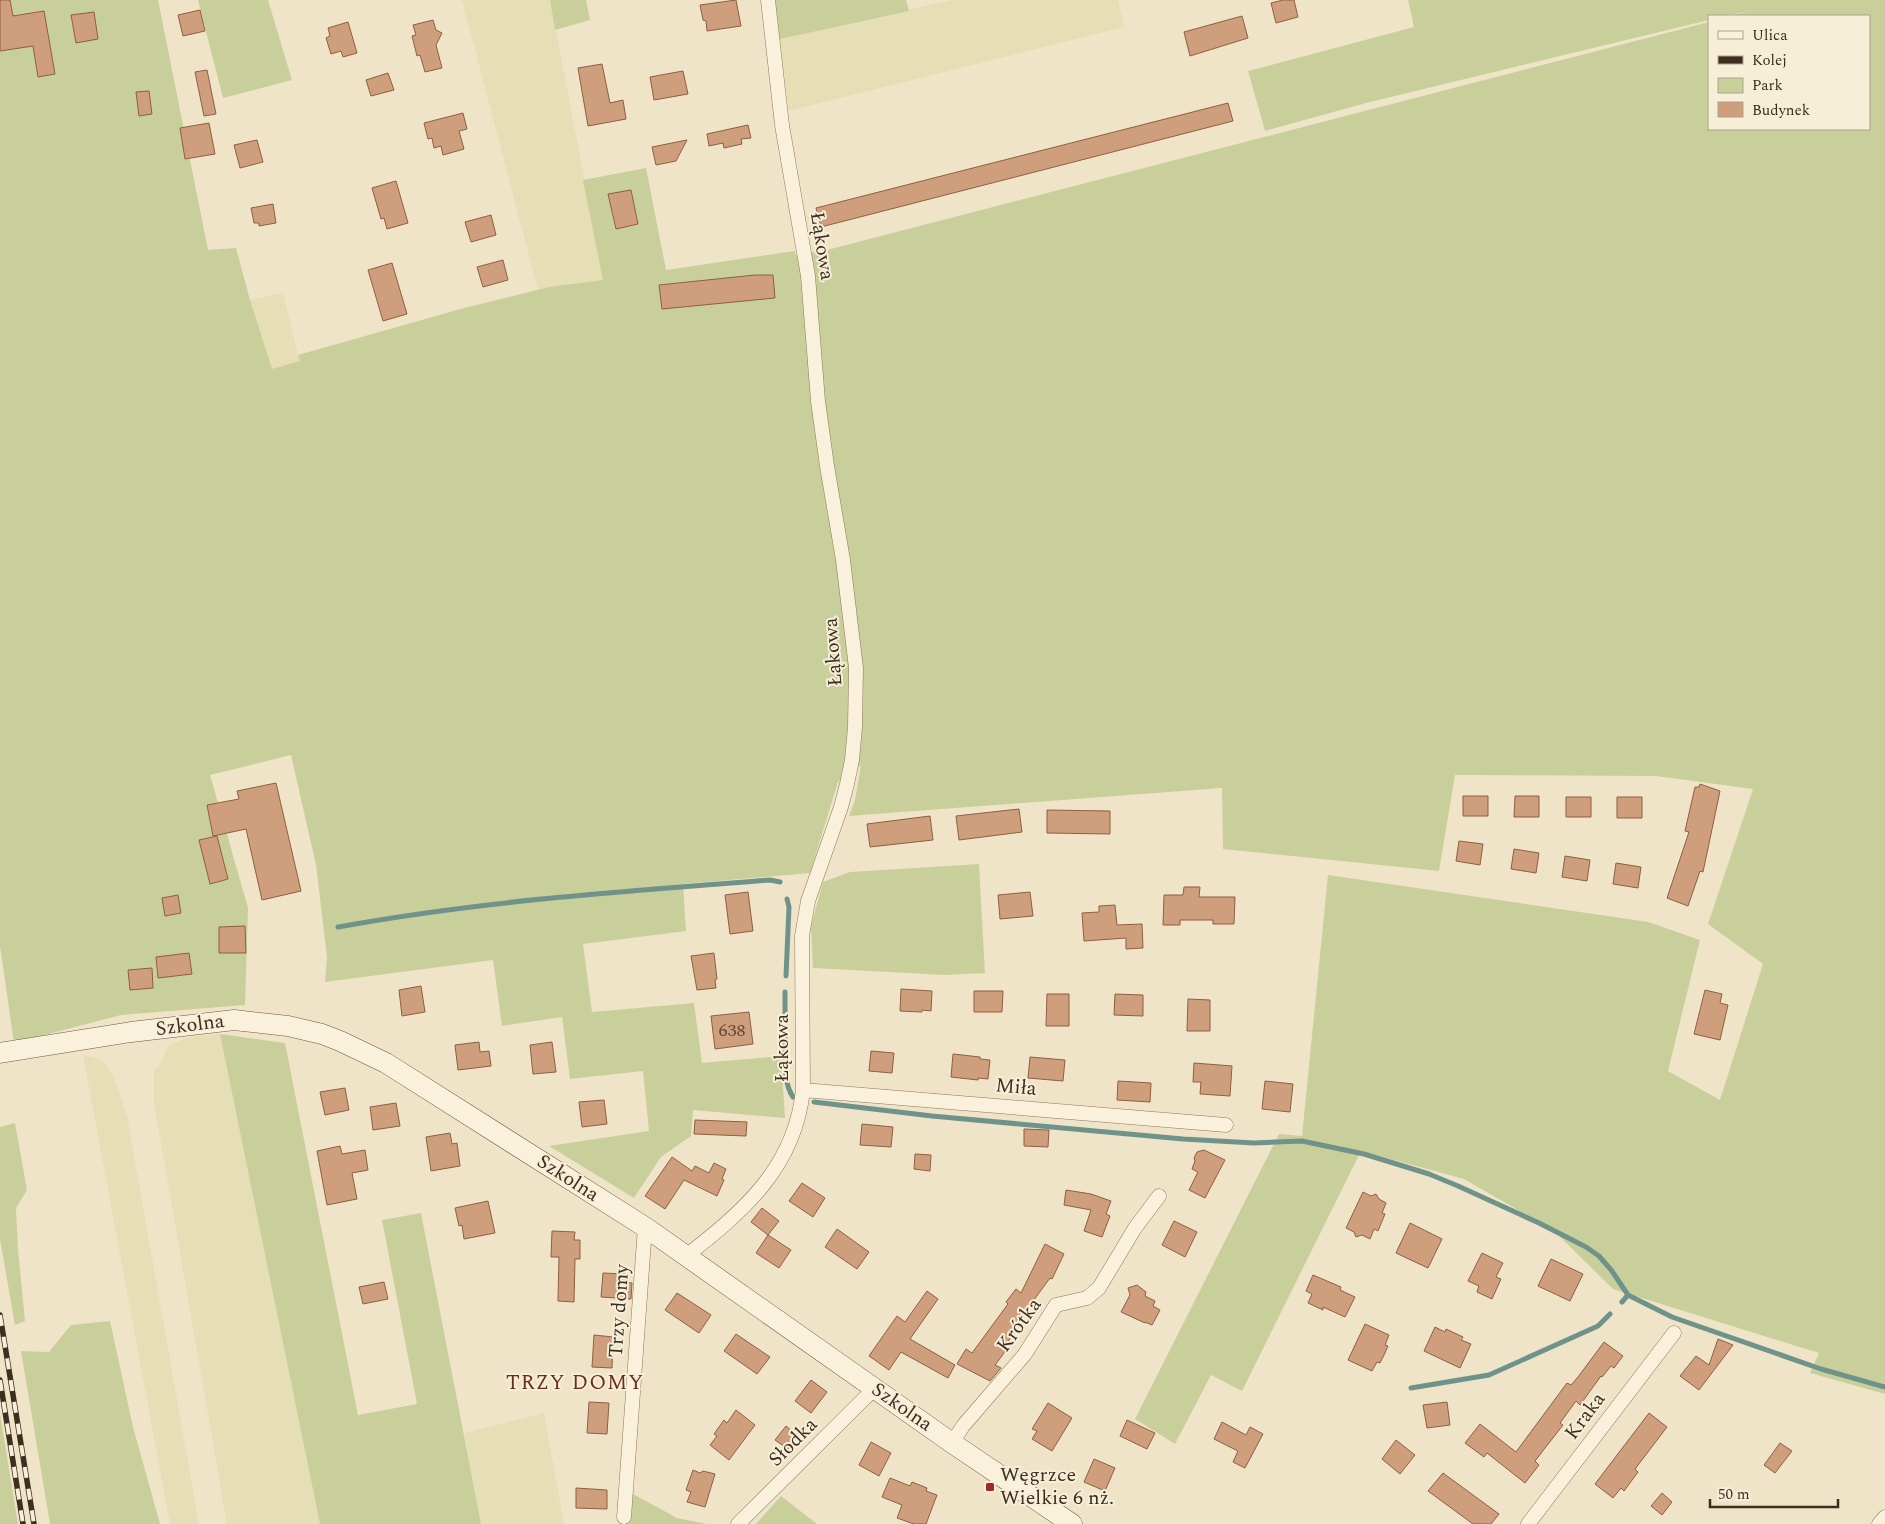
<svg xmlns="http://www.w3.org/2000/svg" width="1885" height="1524" viewBox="0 0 1885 1524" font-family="Spectral,serif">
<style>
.farmland{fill:#e6deb5}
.green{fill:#c9cf9b}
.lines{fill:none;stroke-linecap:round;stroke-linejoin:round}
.stream{stroke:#6f938a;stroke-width:5}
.building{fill:#cf9f7d;stroke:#8d5f41}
.street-casing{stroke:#8d765c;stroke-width:15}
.secondary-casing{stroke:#6f573f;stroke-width:21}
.street{stroke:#faf1dc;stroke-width:14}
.secondary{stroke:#faf1dc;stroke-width:20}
.rail-casing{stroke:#3d2e20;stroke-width:5.5}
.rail{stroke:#f7eed8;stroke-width:4;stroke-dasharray:11;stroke-linecap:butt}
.poi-dot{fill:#9e2a2b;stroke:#f7eed8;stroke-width:2}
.labels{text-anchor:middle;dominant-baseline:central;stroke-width:4;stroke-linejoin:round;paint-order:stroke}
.number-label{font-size:18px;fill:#624a37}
.street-label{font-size:20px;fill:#3d2e20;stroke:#f7eed8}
.poi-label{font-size:20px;fill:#3d2e20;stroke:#f7eed8;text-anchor:start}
.neighbourhood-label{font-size:21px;letter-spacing:1px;fill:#6b2e1e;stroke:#f7eed8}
</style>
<rect width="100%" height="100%" fill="#f0e4c8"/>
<path class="farmland" d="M462,0H550L604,280L538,290Z
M952,0H1118L1124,27L789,111L780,39Z
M283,293L298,355L316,410L294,443L250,300Z
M220,1034L320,1524H227L154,1103V1069L159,1067L166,1050L172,1044L189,1037Z
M83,1055L97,1058L107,1065L114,1077L127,1116L199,1524H170Z
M544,1413L564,1524H481L464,1433Z"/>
<path class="green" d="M0,0H158L208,250L236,248L250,300L272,369L300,361L298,355L464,308L549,287L603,280L583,180L646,168L666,270L795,251V255L823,251L1709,22V129H1869V16H1730L1749,11L1726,16H1709V20L1366,103L1265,131L1248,71L1414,27L1408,0H1885V1394L1810,1373L1819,1353L1613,1289L1554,1231L1464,1179L1361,1151L1242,1391L1211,1375L1175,1444L1135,1419L1279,1134L1302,1136L1328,875L1648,922L1700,940L1668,1071L1720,1100L1763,964L1708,924L1753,789L1656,776L1455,775L1439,871L1223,849L1222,788L849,816L855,800L861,765L838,782L810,873L683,884L686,931L583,944L592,1012L694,1003L702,1063L781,1056L785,1118L693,1110L691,1136L661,1157L634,1198L549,1146L649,1131L643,1071L570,1079L562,1017L502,1026L493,960L325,982L327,957L316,865L291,755L210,775L248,908L245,1005L121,1015L14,1043L0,946Z
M198,0H268L292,80L223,98Z
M550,0H586L590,20L555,30Z
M774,0H906L909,11L780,39Z
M979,864L985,973L945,975L813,968L811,926L823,882L850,872Z
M220,1034L285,1043L358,1415L417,1404L382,1220L421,1213L481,1524H320Z
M15,1123L27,1190L16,1208L18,1249L25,1321L15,1325L0,1239V1127Z
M110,1321L133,1427L160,1524H50L21,1351L49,1352L71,1325Z
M0,1414L18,1524H0Z
M633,1494L677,1518L707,1524H629Z
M781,1496L817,1524H756Z"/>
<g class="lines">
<path class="stream" d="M338,927C480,901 626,891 770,880L780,882
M786,976L789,907L787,899
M785,1015V992
M785,1037C786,1055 782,1081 793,1097
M814,1102L932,1116L1183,1139L1254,1143L1302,1141L1364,1154L1429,1174L1458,1186L1539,1223L1586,1247L1599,1256L1612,1271L1628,1295L1672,1317L1821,1369L1885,1387
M1622,1302L1628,1295
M1411,1388L1489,1375L1598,1326L1610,1314"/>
</g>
<path class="building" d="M0,0H10L13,16L44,11L55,74L38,77L33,46L0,51Z
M736,0L741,26L707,31L706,21L703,20L700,5Z
M1283,0H1294L1298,17L1276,23L1271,3Z
M200,10L205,31L183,36L178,15Z
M94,12L98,39L76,43L71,15Z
M1242,16L1248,38L1190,56L1184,32Z
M433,20L436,30L442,33L436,45L442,68L425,72L420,55L417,56L412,36L416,35L413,25Z
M348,22L357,53L343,57L341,51L331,54L326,38L330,36L328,28Z
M602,64L610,103L623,100L626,119L588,126L578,68Z
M207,70L216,114L204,116L195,72Z
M683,71L688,94L654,100L650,77Z
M388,73L394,90L371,96L366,80Z
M149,91L152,114L139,116L136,92Z
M1228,103L1233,121L821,227L816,208Z
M463,113L467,129L459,131L464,149L443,155L441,146L434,148L432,138L428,139L424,123Z
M209,123L215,154L185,159L180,128Z
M748,125L751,138L741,139L742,144L724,148L723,143L709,146L707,134Z
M257,140L263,162L240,168L234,145Z
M687,140L676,161L656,165L652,147Z
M396,181L408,223L387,229L384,218L381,219L372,188Z
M631,190L638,224L616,229L608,194Z
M273,204L276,223L259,226V223H254L251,208Z
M491,215L496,235L471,242L465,222Z
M503,260L508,280L483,287L477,267Z
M392,263L407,314L383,321L368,270Z
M755,275H773L775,298L662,309L659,285Z
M276,783L301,891L262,900L246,829L213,836L207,805L239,799L237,791Z
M1700,784L1720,791L1703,872L1700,871L1688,906L1667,898L1689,832L1685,831L1695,787H1699Z
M1463,796H1488V816H1463Z
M1515,796H1539V817H1514Z
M1566,797H1591V817H1566Z
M1617,797H1642V818H1617Z
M1019,809L1022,832L959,840L956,816Z
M1047,810L1110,811V834L1047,833Z
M930,816L933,840L870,847L867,824Z
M217,836L228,879L210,884L199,840Z
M1459,841L1483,844L1480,865L1456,861Z
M1514,849L1539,853L1536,873L1511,869Z
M1565,856L1590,860L1587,881L1562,877Z
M1616,863L1641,867L1638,888L1613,884Z
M1184,887H1200L1199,897H1235L1234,924H1213V920H1180V925H1163L1164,895H1183Z
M748,892L753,931L730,934L725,895Z
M1030,892L1033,916L1000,919L998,895Z
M178,895L181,913L165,916L162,898Z
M1115,905L1117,925L1142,924L1143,948L1126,949V938L1084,941L1082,913L1099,912V906Z
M245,926L246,953H219V927Z
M189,953L192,974L158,978L156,957Z
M714,953L717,979L715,980L716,988L697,990L691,956Z
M152,968L153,988L130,990L128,970Z
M421,986L425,1012L402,1016L399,990Z
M901,989L932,991L931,1011L922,1010V1012L900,1011Z
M1705,990L1722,994L1720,1003L1728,1005L1720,1040L1694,1034Z
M974,991H1003L1002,1012H974Z
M1047,994H1069V1026H1046Z
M1115,994L1143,995V1016L1114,1015Z
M1188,999L1210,1000V1031H1187Z
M749,1012L753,1044L715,1049L711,1016Z
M479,1042L480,1052L489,1051L491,1066L458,1070L455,1045Z
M552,1042L556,1072L533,1074L530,1045Z
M871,1051L894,1053L892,1073L869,1071Z
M953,1054L980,1057V1059L990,1060L988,1079L978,1078V1080L951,1077Z
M1030,1057L1065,1060L1063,1081L1028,1078Z
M1194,1063L1232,1066L1230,1096L1200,1094L1201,1082H1193Z
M1118,1081L1151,1083L1150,1102L1117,1100Z
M1265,1081L1293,1084L1290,1112L1262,1109Z
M345,1088L349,1110L325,1115L320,1092Z
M604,1100L607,1124L582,1127L579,1102Z
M396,1103L400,1126L373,1130L370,1107Z
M695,1120L747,1122L746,1136L694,1134Z
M862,1124L893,1127L891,1147L860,1145Z
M1024,1129L1049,1130L1048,1147L1024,1146Z
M450,1133L452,1144L457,1143L460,1166L431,1171L426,1137Z
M340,1146L342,1154L365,1150L368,1170L352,1173L357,1199L327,1205L317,1151Z
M1204,1150L1225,1160L1205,1198L1189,1190L1198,1172L1192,1169L1195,1161L1194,1158L1197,1152Z
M915,1154L931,1155L930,1171L914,1169Z
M672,1157L692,1171L695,1166L709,1173L714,1163L726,1169L722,1179L724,1180L717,1196L684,1180L665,1209L645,1196Z
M802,1183L825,1198L813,1217L789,1201Z
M1066,1190L1091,1194L1111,1201L1106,1214L1110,1216L1102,1237L1084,1231L1091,1210L1064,1205Z
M1363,1192L1371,1196L1376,1194L1379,1199L1386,1203L1382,1213L1385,1214L1378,1231L1374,1229L1370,1239L1362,1235L1356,1237L1354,1232L1346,1228Z
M488,1201L495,1233L464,1239L462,1225L459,1226L455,1208Z
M762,1208L779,1221L768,1235L791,1250L779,1268L756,1253L768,1235L751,1222Z
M1174,1221L1197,1232L1185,1257L1162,1245Z
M1410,1223L1442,1239L1428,1268L1396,1253Z
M837,1229L869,1252L857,1269L825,1247Z
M552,1231L575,1232L574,1240H580V1259H575L574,1302L558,1301L559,1257H551Z
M1045,1244L1064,1254L1052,1279L1050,1278L1011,1331L1014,1333L1007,1343L1010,1345L995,1365L1001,1368L990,1381L957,1364L966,1349L972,1353L1008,1304L1006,1302L1016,1289L1021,1293Z
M1482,1253L1503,1263L1496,1277L1501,1279L1492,1299L1477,1292L1479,1286L1468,1281Z
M1551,1259L1583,1274L1570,1301L1538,1286Z
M603,1273L625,1274V1282L632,1283L631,1299L601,1297Z
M1313,1275L1341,1287L1340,1290L1355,1297L1345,1317L1323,1307V1310L1308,1303L1312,1294L1306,1291Z
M384,1282L388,1299L363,1304L359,1287Z
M1137,1285L1146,1292L1145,1296L1155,1301L1153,1306L1160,1310L1152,1325L1145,1322V1323L1121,1312L1130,1295L1128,1288Z
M927,1291L938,1299L910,1339L955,1365L948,1378L901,1352L889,1370L869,1356L897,1316L905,1322Z
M677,1293L711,1315L699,1333L665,1310Z
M1365,1324L1389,1335L1385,1345L1388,1346L1384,1355L1380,1363L1377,1362L1372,1371L1348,1360Z
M1435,1327L1445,1332L1446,1329L1463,1337L1461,1340L1471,1344L1460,1368L1424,1351Z
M736,1334L770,1357L757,1374L724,1351Z
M594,1335L613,1337L612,1368L592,1367Z
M1718,1339L1733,1345L1699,1390L1680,1376L1696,1356L1709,1365Z
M1604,1342L1623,1356L1614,1368L1611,1366L1602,1377L1601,1376L1580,1405L1576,1401L1560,1423L1563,1425L1535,1461L1539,1465L1525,1483L1487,1453L1484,1457L1465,1443L1480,1424L1516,1452L1567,1383L1571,1385L1578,1377Z
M811,1380L827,1392L811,1413L795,1401Z
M589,1402L609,1403L607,1434L587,1433Z
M1447,1402L1450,1425L1427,1428L1423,1405Z
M1048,1403L1072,1418L1052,1451L1032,1439L1037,1431L1032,1429Z
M736,1410L755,1425L729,1460L710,1445L717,1436L714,1434L724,1420L727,1423Z
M1649,1413L1667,1427L1635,1469L1638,1472L1624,1491L1621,1488L1613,1498L1595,1484Z
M1127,1420L1155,1433L1147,1449L1120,1436Z
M1222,1422L1246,1435L1250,1427L1263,1434L1245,1468L1233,1462L1238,1451L1214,1439Z
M786,1426L798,1436L788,1449L775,1440Z
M1396,1440L1415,1455L1400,1474L1382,1459Z
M871,1442L891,1453L879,1476L859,1465Z
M1780,1443L1792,1451L1775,1473L1764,1465Z
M1094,1459L1115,1468L1105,1491L1084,1482Z
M693,1470L700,1473L703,1471L715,1474L705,1507L687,1502L691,1492L686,1490Z
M1443,1473L1499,1514L1491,1524H1473L1428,1491Z
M890,1478L910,1486L912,1482L927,1488L926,1491L937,1495L926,1524H914L897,1518L902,1505L882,1497Z
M576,1488L607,1490V1509L576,1508Z
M1662,1493L1672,1502L1662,1515L1651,1506Z"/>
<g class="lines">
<defs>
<path id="street" d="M803,1090L1226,1125
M686,1256C744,1211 795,1167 803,1090L802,936L808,901L841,807L847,784L852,760L855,727L856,668L843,560L827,466L818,401L808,276L782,125L768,0
M952,1443L963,1426L1025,1354L1056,1305L1087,1298L1099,1288L1135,1228L1159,1196
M624,1517L645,1227
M738,1524L875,1388
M1528,1524L1674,1333
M1879,1524L1885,1517"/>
<path id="secondary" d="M0,1053L131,1032L234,1020L288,1026L322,1034L340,1041L386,1063L645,1227L952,1443L1072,1524"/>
</defs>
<use href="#street" class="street-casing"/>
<use href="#secondary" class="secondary-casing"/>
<use href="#street" class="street"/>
<use href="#secondary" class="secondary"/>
<defs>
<path id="rail" d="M0,1315L34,1524
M0,1380L23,1524"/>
</defs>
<use href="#rail" class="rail-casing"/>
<use href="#rail" class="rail"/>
</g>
<rect class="poi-dot" x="985" y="1482" width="10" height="10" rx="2.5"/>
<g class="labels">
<g class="number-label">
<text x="732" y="1030">638</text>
</g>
<g class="street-label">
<text transform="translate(822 246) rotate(81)">Łąkowa</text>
<text transform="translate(833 652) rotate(-94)">Łąkowa</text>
<text transform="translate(190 1025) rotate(-7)">Szkolna</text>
<text transform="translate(782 1048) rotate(-90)">Łąkowa</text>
<text transform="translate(1016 1087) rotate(5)">Miła</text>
<text transform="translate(568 1178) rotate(33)">Szkolna</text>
<text transform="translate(619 1311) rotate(-86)">Trzy domy</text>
<text transform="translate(1019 1325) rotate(-54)">Krótka</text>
<text transform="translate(902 1407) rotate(35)">Szkolna</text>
<text transform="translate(1585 1416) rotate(-53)">Kraka</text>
<text transform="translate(793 1442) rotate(-45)">Słodka</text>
</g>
<g class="poi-label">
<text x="1000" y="1475">Węgrzce<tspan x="1000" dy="23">Wielkie 6 nż.</tspan></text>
</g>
<g class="neighbourhood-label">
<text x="575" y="1383">TRZY DOMY</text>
</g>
</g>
<rect x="1708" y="15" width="162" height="115" fill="#f7eed8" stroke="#ada18e"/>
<rect x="1718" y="31" width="25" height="8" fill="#faf1dc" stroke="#ada18e"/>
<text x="1752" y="40" font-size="15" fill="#3d2e20">Ulica</text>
<rect x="1718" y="56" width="25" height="8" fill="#3d2e20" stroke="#ada18e"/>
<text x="1752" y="65" font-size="15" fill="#3d2e20">Kolej</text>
<rect x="1718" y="78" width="25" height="15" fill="#c9cf9b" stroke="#ada18e"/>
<text x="1752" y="90" font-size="15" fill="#3d2e20">Park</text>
<rect x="1718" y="102" width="25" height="15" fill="#cf9f7d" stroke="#ada18e"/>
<text x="1752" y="115" font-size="15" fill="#3d2e20">Budynek</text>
<path d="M1710 1499v8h128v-8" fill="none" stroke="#3d2e20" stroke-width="2.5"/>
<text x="1718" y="1499" font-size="15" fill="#3d2e20" stroke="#f7eed8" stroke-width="4" paint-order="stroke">50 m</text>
</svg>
